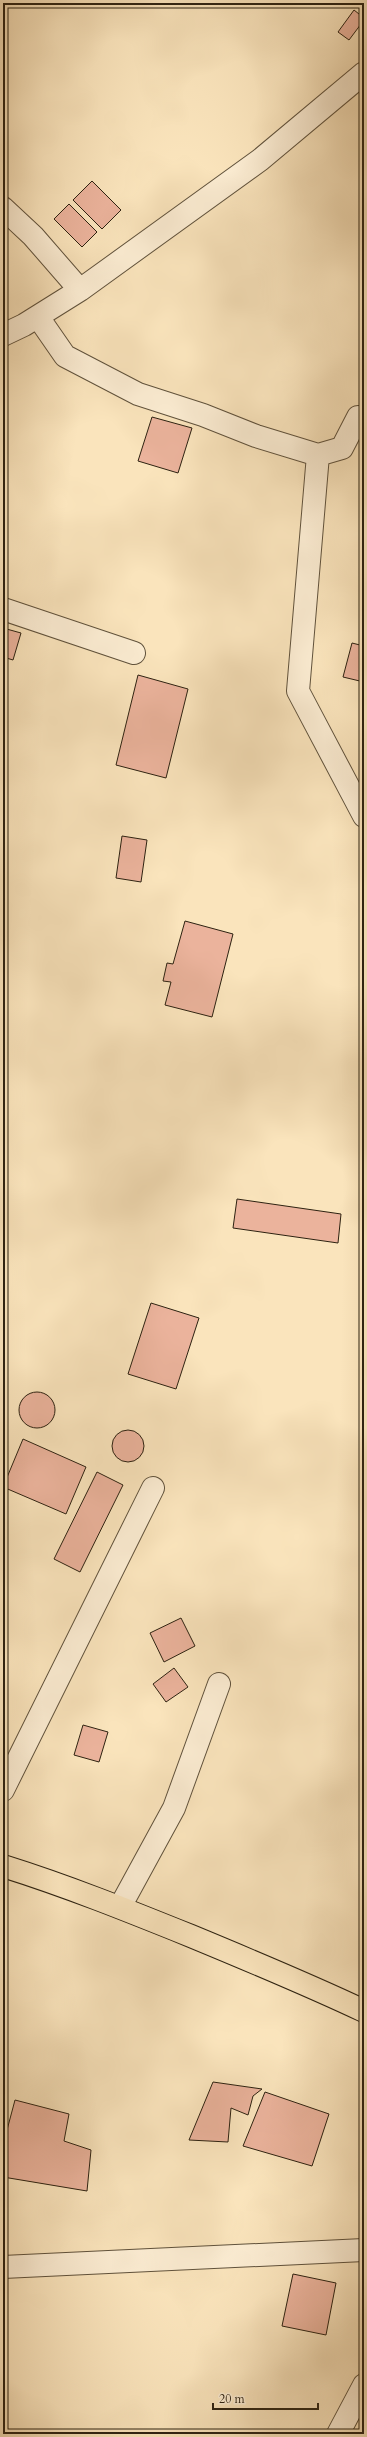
<svg xmlns="http://www.w3.org/2000/svg" width="367" height="2437" viewBox="0 0 367 2437" font-family="Cardo,serif">
<style>
.building{fill:#ebb39c;stroke:#2d2211}
.lines{fill:none;stroke-linecap:round;stroke-linejoin:round}
.minor-casing{stroke:#60523c;stroke-width:24}
.trunk-casing{stroke:#2d2211;stroke-width:24}
.minor{stroke:#fcedd3;stroke-width:22}
.trunk{stroke:#fae4bc;stroke-width:22}
</style>
<rect width="100%" height="100%" fill="#fae4bc"/>
<filter id="stains"><feTurbulence type="fractalNoise" baseFrequency=".005" numOctaves="4"/><feColorMatrix values="0 0 0 0 .2 0 0 0 0 .09 0 0 0 0 .02 0 0 0 .5 -.17"/></filter>
<radialGradient id="worn" r=".72"><stop offset=".6" stop-color="#630" stop-opacity="0"/><stop offset="1" stop-color="#630" stop-opacity=".3"/></radialGradient>
<path class="building" d="M354,10L364,18V20L349,40L338,32Z
M92,181L121,210L102,229L73,200Z
M69,204L97,232L82,247L54,219Z
M152,417L192,428L178,473L138,461Z
M3,628L21,633L13,660L3,657Z
M364,630V682L343,677L352,643L360,645Z
M138,675L188,689L166,778L116,765Z
M122,836L147,840L141,882L116,878Z
M185,921L233,934L212,1017L165,1005L171,982L163,981L167,963L173,964Z
M364,1073V1095L361,1094Z
M237,1199L341,1214L338,1243L233,1228Z
M151,1303L199,1318L176,1389L128,1374Z
M19 1410a18 18 0 1 1 36 0a18 18 0 1 1-36 0Z
M112 1446a16 16 0 1 1 32 0a16 16 0 1 1-32 0Z
M23,1439L86,1467L66,1514L3,1487Z
M97,1472L123,1485L80,1572L54,1559Z
M181,1618L195,1646L164,1662L150,1633Z
M174,1668L188,1687L166,1702L153,1684Z
M83,1725L108,1732L99,1762L74,1755Z
M3,1977L7,1980L3,1996Z
M213,2082L262,2089L253,2096L248,2115L231,2108L228,2142L189,2140Z
M265,2092L329,2114L312,2166L243,2146Z
M15,2100L69,2114L64,2141L91,2150L87,2191L3,2177V2145Z
M293,2274L336,2283L326,2335L282,2326Z"/>
<g class="lines">
<defs>
<path id="minor" d="M3,208L33,236L80,290
M38,317L65,356L138,394L203,415L256,436L318,455L342,448L358,417
M3,335L24,325L80,290L260,160L364,73
M318,455L298,691L364,816
M3,609L134,653
M3,1790L153,1488
M120,1907L174,1808L219,1684
M3,2267L364,2250
M338,2434L364,2385"/>
<path id="trunk" d="M3,1866C67,1886 129,1911 191,1936C249,1960 307,1984 364,2011"/>
</defs>
<use href="#minor" class="minor-casing"/>
<use href="#trunk" class="trunk-casing"/>
<use href="#minor" class="minor"/>
<use href="#trunk" class="trunk"/>
</g>
<rect width="367" height="2437" fill="none" stroke="#fae4bc" stroke-width="16"/>
<rect x="4" y="4" width="359" height="2429" fill="none" stroke="#2d2211" stroke-width="2"/>
<rect x="8" y="8" width="351" height="2421" fill="none" stroke="#2d2211"/>
<path d="M213 2403v6h105v-6" fill="none" stroke="#2d2211" stroke-width="2"/>
<text x="219" y="2403" font-size="12" fill="#2d2211" stroke="#fcedd3" stroke-width="3" paint-order="stroke">20 m</text>
<rect width="100%" height="100%" filter="url(#stains)"/>
<rect width="100%" height="100%" fill="url(#worn)"/>
</svg>
